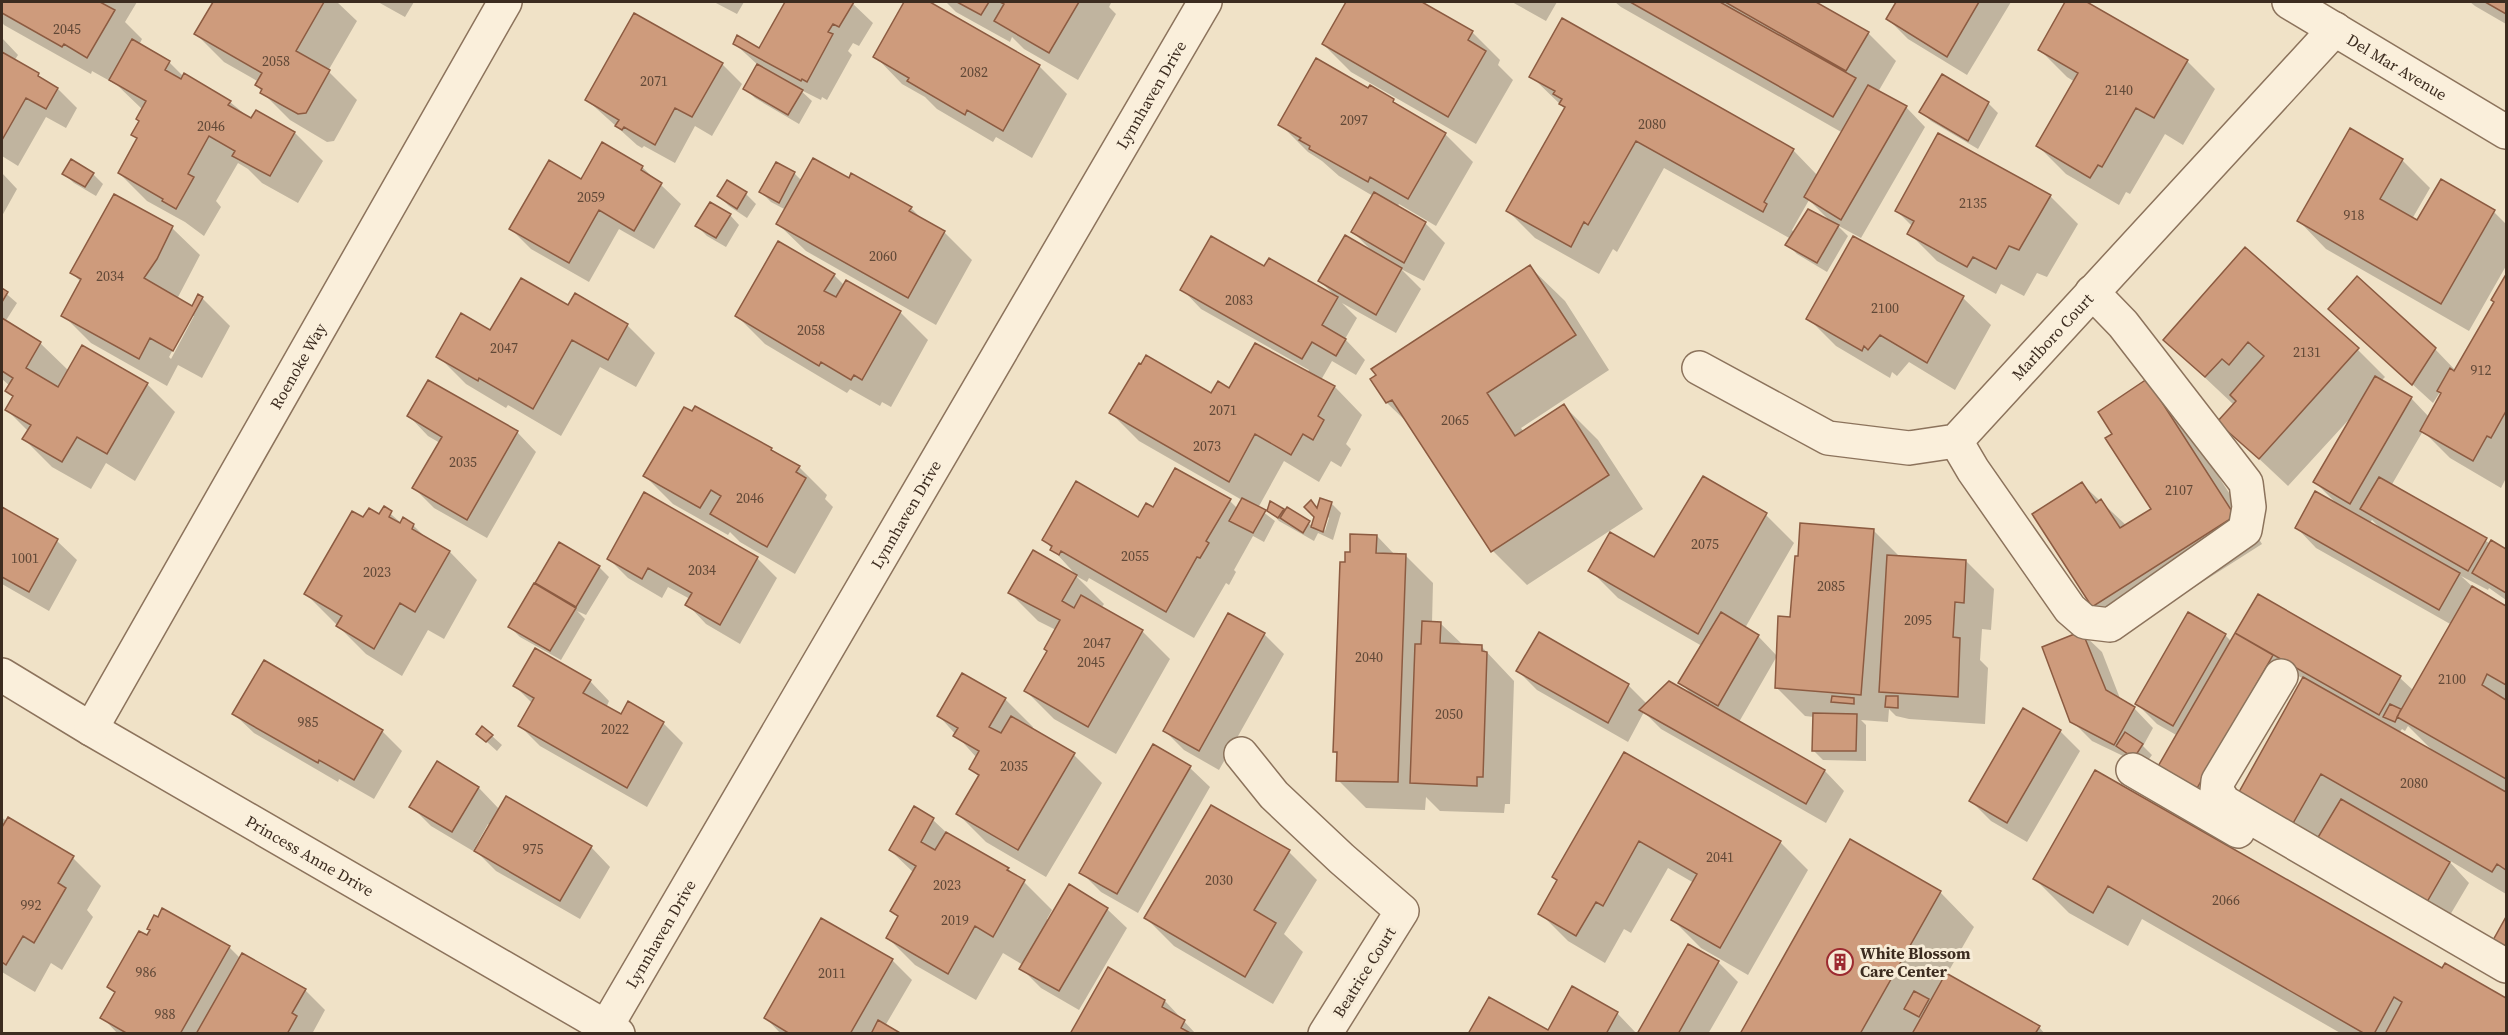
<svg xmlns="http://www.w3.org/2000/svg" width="2508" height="1035" viewBox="0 0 2508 1035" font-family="'Source Serif 4',serif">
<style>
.shadow{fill:#0003;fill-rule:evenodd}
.building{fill:#ce9b7c;stroke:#8c5b41;stroke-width:1.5}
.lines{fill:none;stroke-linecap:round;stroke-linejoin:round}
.minor-casing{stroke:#8c735c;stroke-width:36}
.minor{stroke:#faefdb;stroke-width:33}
.labels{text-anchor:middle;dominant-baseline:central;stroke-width:6;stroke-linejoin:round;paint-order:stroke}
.number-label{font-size:14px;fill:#604837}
.street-label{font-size:16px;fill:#3c2c20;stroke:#f7ecd7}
.poi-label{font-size:16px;font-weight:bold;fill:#3c2c20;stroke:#f7ecd7;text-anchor:start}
</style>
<rect width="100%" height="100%" fill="#f0e2c7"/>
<path class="shadow" d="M2,2H137L125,22L142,39L139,45L169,62L184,77L230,102L252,120L256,112L295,133L323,161L298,203L262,183L248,169L238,163L216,201L221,207L204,236L185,222L147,201L119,173L138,139L133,134L141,122L143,110L117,85L92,71L91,74L4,25L2,22Z
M215,2H337L357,21L328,71L357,100L334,141L327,142L290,120L262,92L257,85L259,82L224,62L196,34Z
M378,2H414L405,17Z
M714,2H744L737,14Z
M787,2H851L873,23L859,46L853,43L848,51L852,55L827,100L822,97L821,100L799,89L812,101L799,124L755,98L745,88L758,65L735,44L760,50Z
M906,2H927L1039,66L1067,94L1032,158L996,137L993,142L937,109L925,97L902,84L875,56Z
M946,2H1109L1111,3L1109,7L1116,14L1078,80L1024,49L1012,37L1010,42L956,12Z
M1348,2H1419L1472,32L1500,60L1498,65L1513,80L1476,144L1351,72L1323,44Z
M1512,2H1557L1546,21Z
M1615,2H1813L1868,33L1896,61L1878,92L1906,107L1925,127L1861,238L1837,225L1848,236L1827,272L1797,254L1787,244L1791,239L1664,168L1617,252L1613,249L1599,274L1535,238L1507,210L1565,109L1531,76L1793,150L1818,176L1843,133L1621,7ZM1809,200L1830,221L1794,233L1792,230Z
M1898,2H2011L1967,75L1908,39L1888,19Z
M2067,2H2084L2187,61L2215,89L2183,145L2165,134L2130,194L2126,192L2119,205L2066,174L2038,146L2075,82L2067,77L2039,49Z
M2470,2H2506V24L2475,6Z
M2,38L18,55L14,61L58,89L77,108L66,128L46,117L18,166L2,156Z
M722,64L742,84L712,136L695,126L675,163L644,146L642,148L637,145L587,100Z
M1369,90L1393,101L1402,109L1445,134L1473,162L1436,226L1399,204L1397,207L1425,223L1445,243L1424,281L1401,269L1421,289L1396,333L1342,303L1357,318L1345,339L1365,360L1356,375L1332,361L1321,380L1335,387L1362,415L1346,444L1351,449L1341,467L1331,461L1319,482L1284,461L1258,508L1275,521L1264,542L1253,536L1234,570L1236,572L1229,585L1226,583L1194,638L1089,578L1087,582L1078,577L1044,540L1138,519L1153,509L1230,501L1237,508L1242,500L1139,441L1111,413L1212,395L1307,373L1309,370L1201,309L1182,289L1265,268L1335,296L1320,281L1373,252L1353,232L1373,196L1339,176L1322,161L1308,152L1280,124Z
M1988,103L1998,113L1978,149L1931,121L1921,112Z
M2402,160L2430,188L2412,219L2417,222L2494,212L2506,224V266L2469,331L2326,249L2299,221Z
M642,167L681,204L654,249L619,229L589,282L531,249L511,229L581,181Z
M2,173L17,189L2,216Z
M794,173L802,181L849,180L911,208L924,221L944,232L972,260L936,325L806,251L778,224L786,210L771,202L761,192Z
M64,174H93L103,184L96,196L74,183Z
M727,182L746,194L756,204L747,218L729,206L719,196Z
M2050,196L2078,224L2047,277L2037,273L2024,296L2001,284L1996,294L1937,261L1909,233L1913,227L1897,211Z
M730,215L739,225L726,247L707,236L697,226Z
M172,228L200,255L177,299L193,308L202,298L230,326L202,378L178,365L167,386L91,343L63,315L81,282L72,273ZM191,316H194L171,359L169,357Z
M2245,249L2357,349L2385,377L2381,381L2411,398L2429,417L2444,390L2442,389L2433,403L2330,309L2435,349L2456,371L2496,303L2506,279V478L2501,488L2450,458L2423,431L2391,486L2491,544L2492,542L2506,550V600L2489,588L2488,590L2461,576L2475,589L2506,607V894L2447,859L2469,883L2440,932L2270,835L2304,679L2293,673L2212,816L2175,795L2178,736L2157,724L2137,704L2188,614L2225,635L2232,642L2259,596L2400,678L2414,691L2452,625L2316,548L2297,528L2336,503L2315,482L2354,414L2288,486L2220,422L2234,405L2165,340ZM2372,520L2381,529L2370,523ZM2408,726L2434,752L2399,733L2402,729L2405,731Z
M1530,267L1565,301L1609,370L1521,428L1524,432L1564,406L1598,440L1643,509L1527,585L1493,551L1412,427L1387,403L1372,379Z
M834,275L844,285L900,312L928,340L891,407L882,402L880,406L850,389L847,393L765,344L737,316Z
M2,290L17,303L5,322L40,343L69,371L147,384L175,412L135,481L106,463L91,489L52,467L24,439L29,432L7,410L14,398L7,391L10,386L2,379Z
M1963,298L1991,325L1955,390L1909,362L1897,376L1892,372L1890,378L1836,346L1808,318Z
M569,308L627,325L655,353L636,387L600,367L561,436L508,405L506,408L466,384L438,356L491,332Z
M2147,381L2175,409L2262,544L2121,634L2093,606L2034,514L2082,484L2127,526L2153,509L2114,434Z
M409,416L517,432L536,452L487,538L434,508L414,488L440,443L428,436Z
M771,449L799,467L827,495L825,499L833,507L795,574L740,542L730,532L728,535L673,504L645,476Z
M1703,478L1766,515L1794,543L1745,628L1758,636L1777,656L1739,722L1825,771L1844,791L1826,823L1661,729L1644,712L1628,742L1537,690L1517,670L1628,685L1647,704L1691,694L1680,682L1702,646L1618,598L1590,570L1654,559Z
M1331,503L1341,513L1333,540L1318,533L1314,541L1279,521L1269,510H1283L1313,526L1318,510ZM1326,515L1329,518L1325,531L1323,528Z
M384,508L401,523L403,519L413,525L427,539L450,552L477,580L444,639L428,630L402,676L366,654L305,593L364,519L380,516Z
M2,509L57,541L77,560L49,611L2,584Z
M1873,530L1900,557L1966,561L1994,589L1991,630L1982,629L1980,660L1988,668L1985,724L1909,719L1896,716L1889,709L1888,722L1861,720L1866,725V761L1823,760L1813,750L1814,717L1805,716L1777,688L1791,619Z
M1377,536L1395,555H1405L1433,583L1432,623H1440L1463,645L1481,646L1514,681L1510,804H1505L1504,813L1440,811L1426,797L1425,810L1366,808L1338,780V755L1335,752L1347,563L1351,554Z
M1034,552L1077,577L1104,604L1101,608L1142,631L1170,659L1116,754L1054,719L1026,691L1049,652L1056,630L1038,621L1010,593Z
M608,558H757L777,578L740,644L706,624L687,604L690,599L668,587L662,598L628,578Z
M599,567L609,577L586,615L577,611L585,619L561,660L520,637L510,627L545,590L537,582Z
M1229,615L1264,634L1284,654L1219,770L1184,750L1165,731Z
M2082,633L2102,652L2121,701L2134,708L2153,728L2143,746L2152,755L2144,766L2092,741L2072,721Z
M590,681L609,701L606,708L621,716L663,723L683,743L647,807L540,746L520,726L533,704L515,686Z
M1005,699L1033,727L1031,730L1074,755L1102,783L1046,877L986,842L958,814L980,778L971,769L977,758L939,716Z
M234,714L382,731L402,751L374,799L339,779L338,782L254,733Z
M2060,731L2080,751L2027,842L1991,821L1971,801Z
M478,734L492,736L502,745L497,751Z
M1153,746L1190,768L1210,787L1138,913L1101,892L1081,872Z
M1625,754L1780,842L1808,870L1748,975L1701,948L1673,920L1694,883L1668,868L1631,933L1624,929L1605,963L1568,941L1540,913Z
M437,763L479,788L500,810L591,847L610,867L580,919L496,871L476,851L491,826L488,824L473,851L431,826L411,806Z
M2096,772L2443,971L2446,965L2506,999V1034H2342L2142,919L2128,946L2069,913L2035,879Z
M914,809L933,820L949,835L1008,869L1024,882L1052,910L1047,919L1049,921L1107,909L1127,928L1079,1010L1041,988L1021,968L1023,965L1003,953L976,1000L915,965L887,937L899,918L892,911L914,873L890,850Z
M2,818L73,858L101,886L87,910L93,917L62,970L51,963L35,992L2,972Z
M1289,852L1317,880L1284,934L1303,952L1273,1004L1174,946L1146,918Z
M1940,892L1974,927L1947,974L2039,1027L2045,1034H1742Z
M147,937L229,947L241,959L305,990L325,1010L312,1034H118L102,1017L116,994L109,987Z
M892,960L912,980L885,1026L899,1034H781L766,1018Z
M1718,962L1738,982L1708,1034H1638Z
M1108,969L1165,1001L1196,1034H1072Z
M1617,1013L1637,1034H1470L1548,1032Z"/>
<path class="building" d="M2,2H100L115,10L87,58L64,44L62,47L2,13Z
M213,2H324L296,51L330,70L306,113L298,114L260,93L262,89L255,85L262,73L194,34Z
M785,2H854L839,27L833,24L828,32L833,34L807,82L802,79L801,81L733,44L737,35L759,48Z
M904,2H930L1040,65L1003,131L967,110L965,115L907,81L909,78L873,57Z
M957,2H989L981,15Z
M1000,2H1079L1049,53L994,21L1004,4Z
M1346,2H1422L1473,31L1468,40L1486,51L1448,117L1322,44Z
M1630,2H1720L1856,78L1833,117Z
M1725,2H1816L1869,32L1846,71Z
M1896,2H1979L1947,57L1886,19Z
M2065,2H2087L2188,60L2154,118L2136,108L2102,167L2098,165L2090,178L2036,146L2078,73L2038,50Z
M2485,2H2506V14Z
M634,13L723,63L692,117L675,108L655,145L624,127L622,130L615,126L619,120L585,100Z
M1562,18L1794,149L1764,202L1767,204L1763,212L1636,141L1588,225L1584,222L1571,247L1506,211L1565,107L1559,104L1562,99L1553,94L1555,91L1529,77Z
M132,39L170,61L165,70L181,79L184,73L231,101L228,105L251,118L256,110L295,132L270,176L232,156L235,151L209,136L188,174L194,177L176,209L162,201L163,199L118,173L137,138L131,135L139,121L136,119L146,101L109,80Z
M2,52L39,73L38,76L58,88L46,109L26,98L2,140Z
M1316,58L1368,88L1370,85L1394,99L1393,102L1446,133L1408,199L1370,177L1368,182L1309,149L1310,146L1299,140L1301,138L1278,125Z
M757,64L803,90L788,115L743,89Z
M1942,74L1989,102L1968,141L1919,112Z
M1868,85L1907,106L1841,220L1804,197Z
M2350,128L2403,159L2380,199L2417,220L2441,179L2495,210L2441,304L2297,221Z
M1938,133L2051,195L2019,250L2009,246L1996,269L1973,257L1967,267L1907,234L1914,221L1895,211Z
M602,142L643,166L641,170L662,183L634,231L599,210L569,263L509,229L549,160L581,179Z
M813,158L849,178L851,173L912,207L909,211L945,231L908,298L776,224Z
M71,159L94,173L85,187L62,174Z
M776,162L795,172L779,203L759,192Z
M727,180L747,192L737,209L717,196Z
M1374,192L1426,222L1404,263L1351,232Z
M114,194L173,226L157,259L144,278L192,306L198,294L203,297L173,351L150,338L139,359L61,316L81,279L70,273Z
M710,202L731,214L716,238L695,226Z
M1808,209L1839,225L1817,263L1785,245Z
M1345,235L1402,268L1376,315L1318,281Z
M1211,236L1264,266L1269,258L1338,297L1322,325L1346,339L1336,356L1312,342L1302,359L1180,290Z
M1853,236L1964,296L1927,363L1880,335L1868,350L1864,346L1862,351L1806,319Z
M778,241L835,274L824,291L836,297L846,280L901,311L862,380L854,375L851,380L821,362L819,366L735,316Z
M2245,247L2359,348L2259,459L2217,422L2236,401L2230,395L2264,356L2248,342L2229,365L2222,359L2205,377L2163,340Z
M1530,265L1576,335L1487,393L1515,436L1564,404L1609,475L1491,552L1392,400L1386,403L1370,379L1376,375L1371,369Z
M2357,276L2436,348L2412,385L2328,309Z
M2505,276L2506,277V411L2491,438L2487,436L2473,461L2420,431L2441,393L2437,391L2450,368L2454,371L2494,302L2491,300Z
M521,278L568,305L575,293L628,324L608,360L572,340L533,409L479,378L478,381L436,357L461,313L490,330Z
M2,288L8,292L2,302Z
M2,318L41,342L26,368L58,387L82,345L148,383L107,454L77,437L62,462L22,439L31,425L5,410L13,396L5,391L13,378L2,371Z
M1255,343L1335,386L1318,416L1324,420L1313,440L1303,434L1291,455L1255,434L1229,482L1109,413L1139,363L1141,364L1146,355L1211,393L1218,381L1229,388Z
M2375,376L2412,397L2350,504L2313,482Z
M2147,379L2235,516L2092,607L2032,514L2082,482L2096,503L2101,499L2120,528L2151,509L2105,438L2112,434L2098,412Z
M428,380L518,431L467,520L412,488L442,437L407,416Z
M695,406L772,448L771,450L800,466L796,472L806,478L767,547L710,514L721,496L711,490L700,508L643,476L684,407L692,411Z
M1175,468L1231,499L1206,541L1209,543L1200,558L1197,557L1166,612L1061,551L1059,555L1050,550L1052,546L1042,540L1076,481L1138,517L1146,503L1153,507Z
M1703,476L1767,513L1698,634L1588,571L1610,532L1654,557Z
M2379,477L2487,538L2468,571L2360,509Z
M2315,491L2460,573L2439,610L2295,528Z
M644,492L758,557L720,625L685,605L692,593L648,568L642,579L607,559Z
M1242,498L1266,510L1253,533L1229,521Z
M1320,498L1332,502L1323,532L1311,527L1314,517L1304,507L1311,500L1317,508Z
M1270,501L1284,509L1278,518L1267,511Z
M384,506L392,511L389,517L400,523L403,517L414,524L412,529L450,551L415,612L400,603L374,649L336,626L342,616L304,594L352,511L363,517L369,508L379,514Z
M2,507L58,539L29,592L2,577Z
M1287,507L1310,521L1303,533L1280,518Z
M1800,523L1874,529L1861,695L1775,688L1778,616L1790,617L1795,556H1798Z
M1350,534L1377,535L1376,553L1406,554L1398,782L1336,781L1337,752H1333L1340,562H1345V552H1350Z
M2491,540L2506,549V593L2472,573Z
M559,542L600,566L576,607L535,583Z
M1033,550L1077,575L1062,601L1074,608L1081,595L1143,630L1088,727L1024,691L1047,651L1044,649L1060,620L1008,593Z
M1887,555L1966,560L1964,603L1955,602L1953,637L1960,638L1958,697L1879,692Z
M534,583L576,608L550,651L508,627Z
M2472,586L2506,606V685L2487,674L2482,685L2506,700V779L2397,717Z
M2258,594L2401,676L2379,715L2235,633Z
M1721,612L1759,635L1718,706L1678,683Z
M2188,612L2226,634L2173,726L2135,704Z
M1228,613L1265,633L1199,751L1163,731Z
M1422,621L1441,622L1440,643L1482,645V651L1487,652L1483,777H1477V786L1410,783L1415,644H1421Z
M2082,631L2106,690L2135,707L2114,745L2070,722L2042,647Z
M1539,632L1629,684L1608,723L1516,671Z
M2235,633L2273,655L2192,797L2153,775Z
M535,648L591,680L583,693L621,714L628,701L664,722L627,788L518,726L534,698L513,686Z
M264,660L383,730L354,780L319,760L318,763L232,714Z
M962,673L1006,698L989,727L1001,733L1011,716L1075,753L1018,850L956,814L979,775L969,769L979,751L953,736L958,728L937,716Z
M2303,677L2506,792V870L2497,864L2492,872L2321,774L2288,832L2234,801Z
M1669,681L1825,770L1806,804L1639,710Z
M1832,696L1854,698V704L1831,702Z
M1886,696H1898V708L1885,707Z
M2390,704L2401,709L2395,722L2383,717Z
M2023,708L2061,730L2007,823L1969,801Z
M1813,713L1857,714L1856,751H1812Z
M482,726L493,735L486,742L476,734Z
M2125,732L2143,744L2134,758L2116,746Z
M1153,744L1191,766L1117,894L1079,873Z
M1624,752L1781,841L1720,948L1671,920L1697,874L1639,841L1603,906L1596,902L1576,936L1538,914L1557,880L1552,877Z
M437,761L479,787L452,832L409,807Z
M2095,770L2442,968L2445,963L2506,998V1034H2385L2402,1002L2394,997L2374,1034H2365L2108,886L2093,913L2033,879Z
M506,796L592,846L560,901L474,851Z
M2341,799L2450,862L2420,914L2311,849Z
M1211,805L1290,850L1254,910L1276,923L1245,977L1144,918Z
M914,806L934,818L921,842L935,850L946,832L1009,868L1007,870L1025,880L993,937L975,926L948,974L886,938L898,916L890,911L916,866L889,850Z
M8,817L74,856L58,883L66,888L34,943L23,936L6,965L2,962V827Z
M1850,839L1941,891L1860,1034H1740Z
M1069,884L1108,908L1059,991L1019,969Z
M162,908L230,946L180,1034H128L100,1018L115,992L107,987L139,931L147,935L150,930L147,929L154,915L158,917Z
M2506,917V962L2487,951Z
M821,918L893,959L850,1034H790L764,1018Z
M1688,944L1719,961L1678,1034H1637Z
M242,953L306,989L292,1013L297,1016L287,1034H196Z
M1108,967L1165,1000L1162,1007L1185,1020L1181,1028L1192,1034H1070Z
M1946,973L2040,1026L2035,1034H1912Z
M1572,986L1618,1012L1606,1034H1468L1489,997L1548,1030Z
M1914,991L1929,999L1919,1017L1904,1009Z
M878,1020L902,1034H871Z"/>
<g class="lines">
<defs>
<g id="minor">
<path id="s1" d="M2289,2L2506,132"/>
<path id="s2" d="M1699,368L1828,438L1909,448L1956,441L2335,29"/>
<path d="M1956,441L1973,470L2070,609L2085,622L2110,625L2245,530L2249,507L2246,483L2123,324L2092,292"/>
<path id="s3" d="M2,675L91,729L618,1034"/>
<path d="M2281,676L2218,781L2217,791L2224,802L2506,966"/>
<path id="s4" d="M91,729L505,2"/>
<path d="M1241,754L1274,795L1342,859L1402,911L1325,1034"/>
<path d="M2133,770L2238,831"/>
<path id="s5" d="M606,1027L1205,2"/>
</g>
</defs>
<use href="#minor" class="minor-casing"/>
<use href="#minor" class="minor"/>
</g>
<defs>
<symbol id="building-ring" viewBox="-11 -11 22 22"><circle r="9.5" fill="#f7ecd7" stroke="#9c2a30" stroke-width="1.5"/><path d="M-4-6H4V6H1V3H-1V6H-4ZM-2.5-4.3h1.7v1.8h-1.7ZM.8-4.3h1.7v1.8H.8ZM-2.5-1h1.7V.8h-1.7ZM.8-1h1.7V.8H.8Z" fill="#9c2a30"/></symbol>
</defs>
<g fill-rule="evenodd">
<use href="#building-ring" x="1825" y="947" width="30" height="30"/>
</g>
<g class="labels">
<g class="number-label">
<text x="67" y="29">2045</text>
<text x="276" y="61">2058</text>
<text x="974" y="72">2082</text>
<text x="654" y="81">2071</text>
<text x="2119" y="90">2140</text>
<text x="1354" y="120">2097</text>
<text x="1652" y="124">2080</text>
<text x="211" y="126">2046</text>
<text x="591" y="197">2059</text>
<text x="1973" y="203">2135</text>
<text x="2354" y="215">918</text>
<text x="883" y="256">2060</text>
<text x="110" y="276">2034</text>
<text x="1239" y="300">2083</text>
<text x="1885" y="308">2100</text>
<text x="811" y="330">2058</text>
<text x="504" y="348">2047</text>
<text x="2307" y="352">2131</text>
<text x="2481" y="370">912</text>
<text x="1223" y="410">2071</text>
<text x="1455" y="420">2065</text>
<text x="1207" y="446">2073</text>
<text x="463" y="462">2035</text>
<text x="2179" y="490">2107</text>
<text x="750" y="498">2046</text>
<text x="1705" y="544">2075</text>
<text x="1135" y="556">2055</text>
<text x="25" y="558">1001</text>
<text x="702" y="570">2034</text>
<text x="377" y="572">2023</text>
<text x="1831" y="586">2085</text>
<text x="1918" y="620">2095</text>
<text x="1097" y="643">2047</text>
<text x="1369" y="657">2040</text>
<text x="1091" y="662">2045</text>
<text x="2452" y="679">2100</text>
<text x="1449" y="714">2050</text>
<text x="308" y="722">985</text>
<text x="615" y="729">2022</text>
<text x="1014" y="766">2035</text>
<text x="2414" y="783">2080</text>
<text x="533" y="849">975</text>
<text x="1720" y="857">2041</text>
<text x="1219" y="880">2030</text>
<text x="947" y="885">2023</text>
<text x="2226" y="900">2066</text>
<text x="31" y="905">992</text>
<text x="955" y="920">2019</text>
<text x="146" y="972">986</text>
<text x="832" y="973">2011</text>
<text x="165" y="1014">988</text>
</g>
<g class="street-label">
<text stroke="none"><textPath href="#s1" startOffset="126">Del Mar Avenue</textPath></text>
<text stroke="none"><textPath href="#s5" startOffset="1080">Lynnhaven Drive</textPath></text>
<text stroke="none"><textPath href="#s2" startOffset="418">Marlboro Court</textPath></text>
<text stroke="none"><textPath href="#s4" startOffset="418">Roenoke Way</textPath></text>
<text stroke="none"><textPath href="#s5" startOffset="594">Lynnhaven Drive</textPath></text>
<text stroke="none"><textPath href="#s3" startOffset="357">Princess Anne Drive</textPath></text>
<text stroke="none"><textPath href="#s5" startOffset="108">Lynnhaven Drive</textPath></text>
<text transform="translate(1364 972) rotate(-58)">Beatrice Court</text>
</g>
<g class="poi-label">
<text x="1860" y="953">White Blossom<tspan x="1860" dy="18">Care Center</tspan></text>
</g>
</g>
<rect width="2508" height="1035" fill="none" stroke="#3c2c20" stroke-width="6"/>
</svg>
